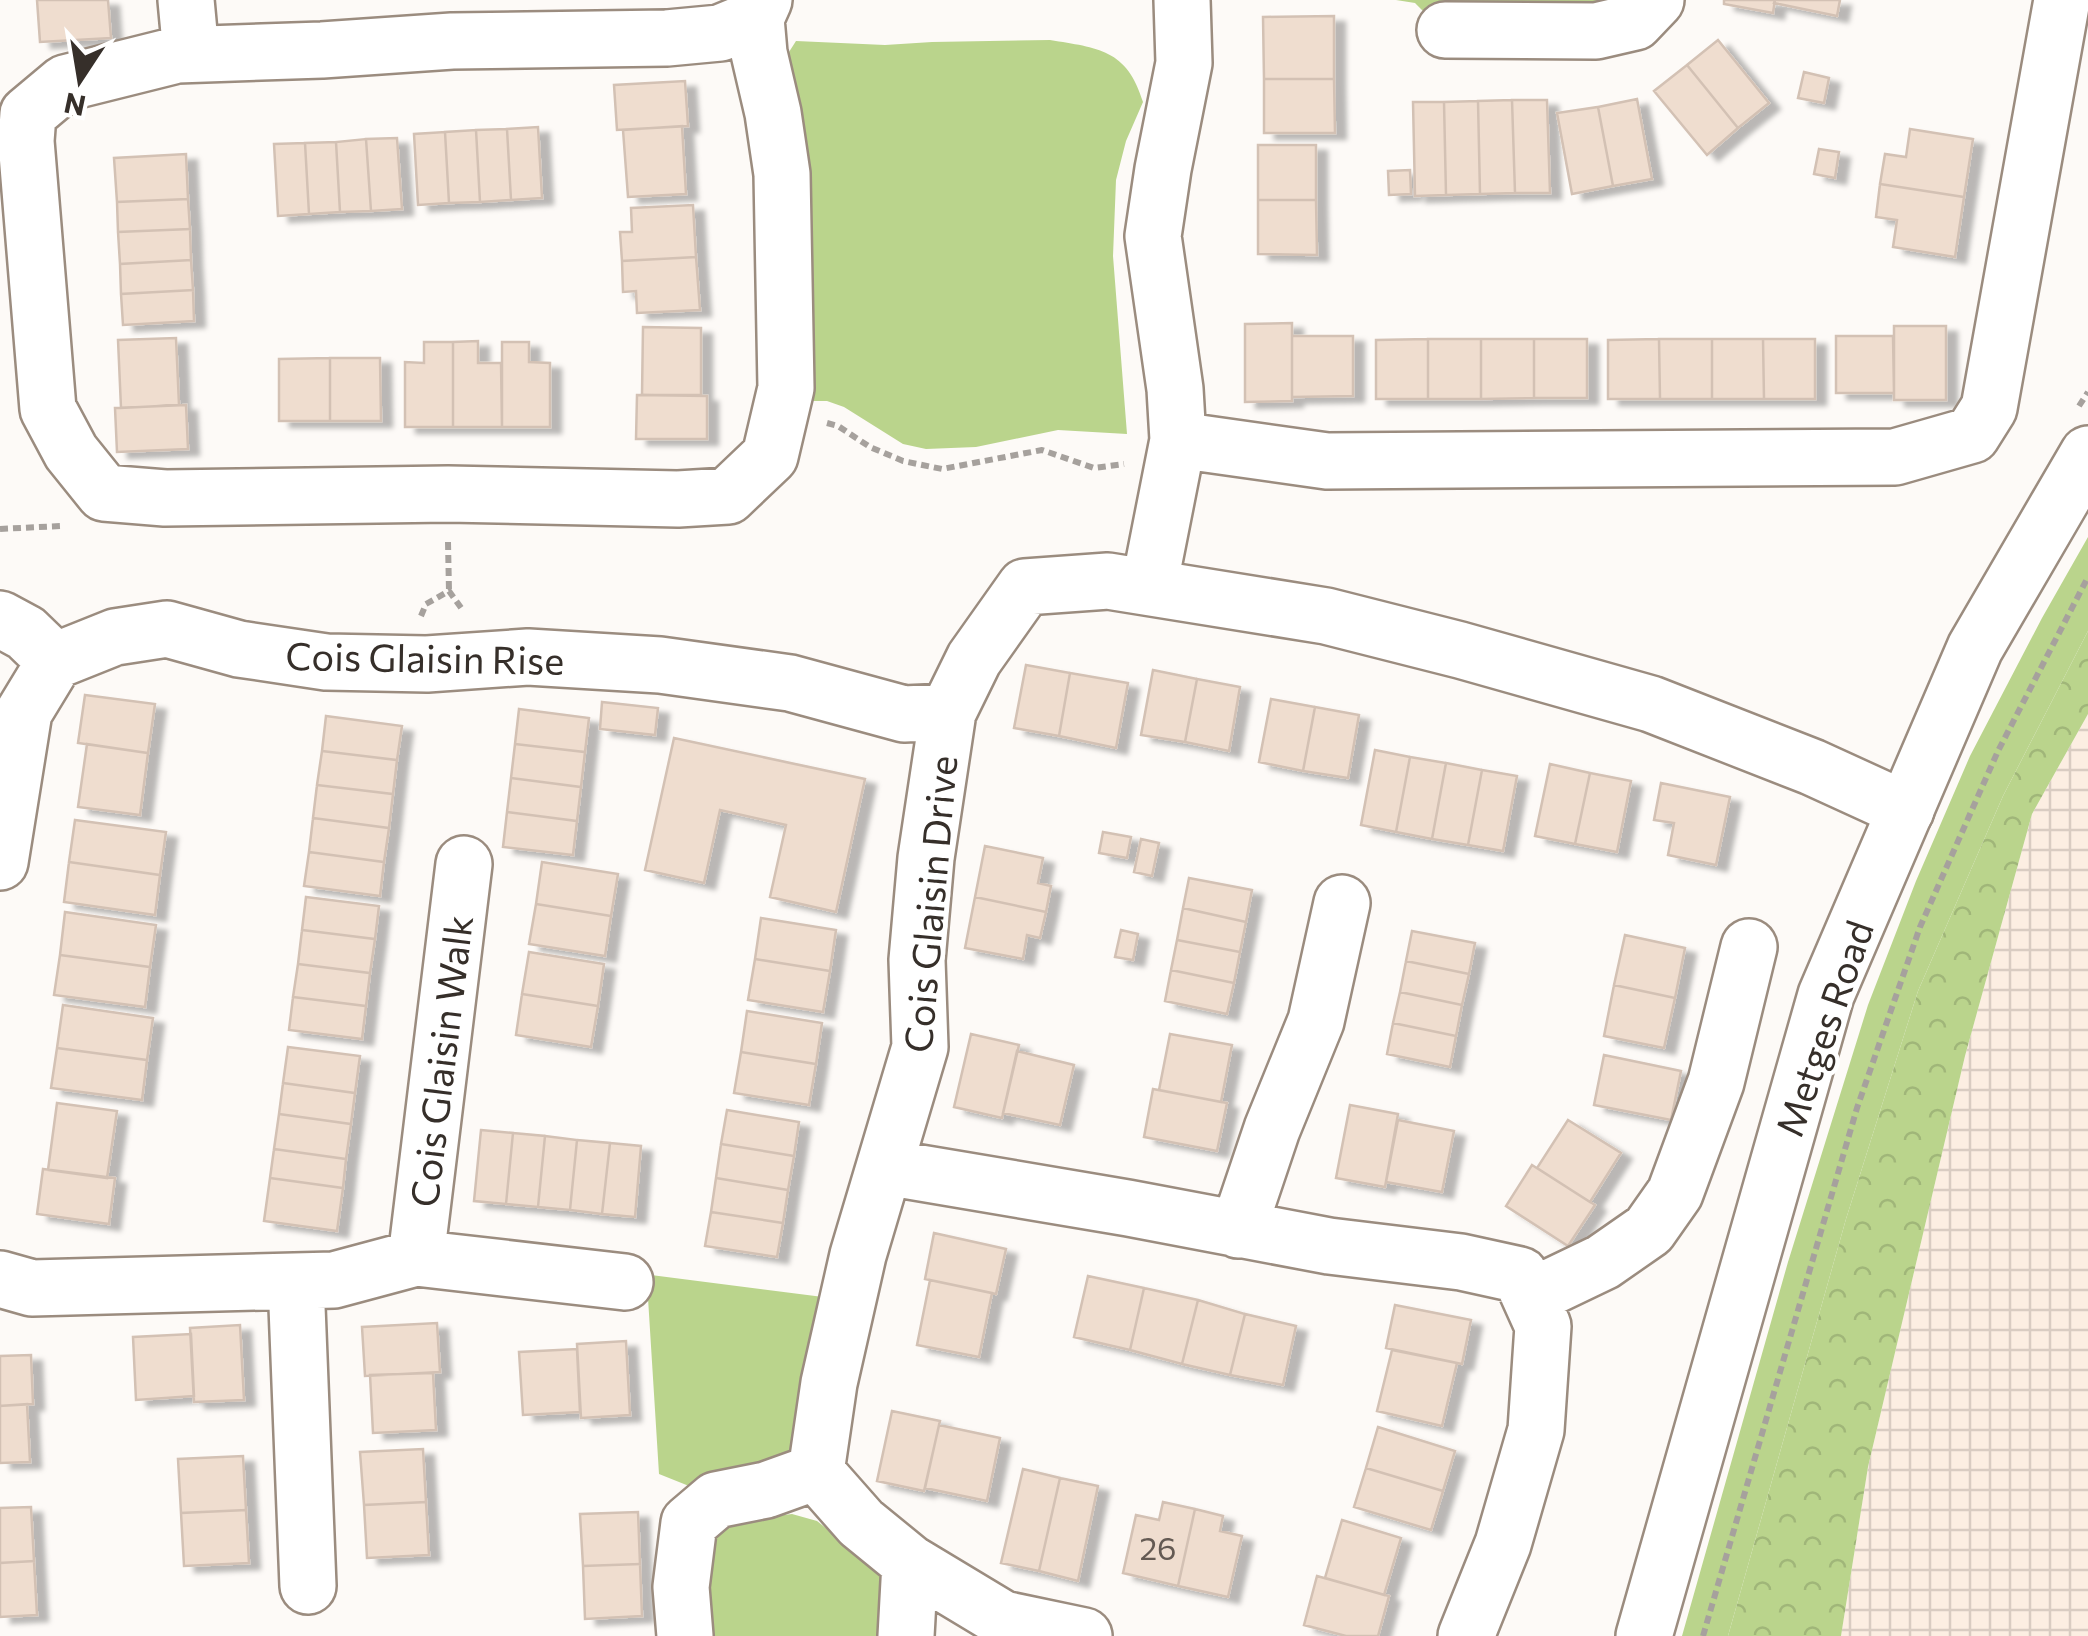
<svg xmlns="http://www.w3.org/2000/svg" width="2088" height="1636" viewBox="0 0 2088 1636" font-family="Commissioner,sans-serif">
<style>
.industrial{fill:url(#industrial-grid)}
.grass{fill:#bad48c}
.forest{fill:url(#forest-crowns)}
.building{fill:#efddcf;stroke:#d3c1b4;stroke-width:2.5;filter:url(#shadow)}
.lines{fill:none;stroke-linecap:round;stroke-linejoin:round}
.minor-casing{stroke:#9b8c7f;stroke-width:60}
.tertiary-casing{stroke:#9b8c7f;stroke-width:60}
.path{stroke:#a6a19d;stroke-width:6;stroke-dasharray:8 5;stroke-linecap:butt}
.minor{stroke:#fff;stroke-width:55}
.tertiary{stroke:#fff;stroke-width:55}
.labels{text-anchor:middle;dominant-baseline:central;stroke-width:9;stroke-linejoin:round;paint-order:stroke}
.number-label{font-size:32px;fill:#645a53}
.street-label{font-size:38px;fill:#362f2a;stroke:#fff}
</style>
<defs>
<pattern id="industrial-grid" width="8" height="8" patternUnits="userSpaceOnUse" patternTransform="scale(2.5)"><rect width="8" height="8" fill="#fceee2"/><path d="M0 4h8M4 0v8" fill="none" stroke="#d9ccc2"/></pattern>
<pattern id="forest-crowns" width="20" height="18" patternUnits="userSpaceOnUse" patternTransform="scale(2.5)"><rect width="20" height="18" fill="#bad48c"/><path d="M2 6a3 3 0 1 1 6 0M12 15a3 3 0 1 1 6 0" fill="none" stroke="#a0b679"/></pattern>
<filter id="shadow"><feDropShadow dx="11" dy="6" stdDeviation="2.5" flood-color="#0004"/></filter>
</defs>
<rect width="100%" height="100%" fill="#fdfaf7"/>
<path class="industrial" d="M2088,714V1636H1841L1868,1467L1965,1056L2032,814Z"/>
<path class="grass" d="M1396,0H1634L1619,12L1429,17L1415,3Z
M1050,40C1098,48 1127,49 1143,102L1126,141L1116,180L1113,256L1127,434L1058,430L976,447L926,449L903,444L844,407L827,401H810L809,167L786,77L789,52L796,41L885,45L932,42Z
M2088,537V631L2003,796L1918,991L1846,1219L1728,1636H1682L1788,1262L1868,1005L1916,881L1970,756L2042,618Z
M651,1275L823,1297L795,1443L789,1458L694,1488L659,1474L648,1298Z
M792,1514L817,1521L846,1544L878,1562L887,1584L880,1636H711L706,1578L709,1543L721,1523Z"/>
<path class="forest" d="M2088,631V714L2032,814L1965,1056L1868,1467L1841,1636H1728L1846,1219L1918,991L2003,796Z"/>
<path class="building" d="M37,0H108L111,38L40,42Z
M1724,0H1775L1773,13L1724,4Z
M1775,0H1840L1837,16L1774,3Z
M1334,16V79H1264L1263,17Z
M1718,40L1769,103L1738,128L1687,65Z
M1687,65L1738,128L1707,155L1654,91Z
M1804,72L1829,78L1824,103L1798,98Z
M1264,79H1334L1335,133H1264Z
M685,81L688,126L617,130L614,85Z
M1637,99L1652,179L1613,186L1598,107Z
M1512,100H1547L1550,193H1515Z
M1512,100L1515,193L1480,194L1478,101Z
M1478,101L1480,194L1446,195L1444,102Z
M1413,102H1444L1446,195L1415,196Z
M1598,107L1613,186L1572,194L1557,113Z
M682,126L686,194L628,197L623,130Z
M538,127L542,198L511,200L507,129Z
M507,129L511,200L480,202L476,130Z
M1910,129L1973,139L1964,197L1880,184L1885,154L1906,157Z
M476,130L480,202L449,203L445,132Z
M445,132L449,203L418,205L414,134Z
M397,138L402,209L371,211L366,139Z
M366,139L371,211L340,212L336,142Z
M336,142L340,212L309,214L305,143Z
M305,143L309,214L278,216L274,144Z
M1258,145H1316V200H1258Z
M1819,149L1839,152L1835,178L1814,174Z
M186,154L188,199L117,202L114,158Z
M1410,170L1411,194L1389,195L1388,171Z
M1880,184L1964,197L1955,257L1893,247L1897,220L1876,217Z
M188,199L190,229L118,232L117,202Z
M1258,200H1316L1317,255L1258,254Z
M693,205L696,257L622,261L620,232H632L631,208Z
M190,229L191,260L120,264L118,232Z
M696,257L700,310L637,313L636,291L623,292L622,261Z
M191,260L193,290L121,294L120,264Z
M193,290L194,321L123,325L121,294Z
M1292,323V401L1245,402V324Z
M1894,326H1946V400H1894Z
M643,327L701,328V395H642Z
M1292,336H1353V396L1292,397Z
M1836,336H1893L1894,393H1836Z
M176,338L179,405L121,408L118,340Z
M1428,339V399H1376V340Z
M1428,339H1481V399H1428Z
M1481,339H1534V398L1481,399Z
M1534,339H1587V398H1534Z
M1659,339L1660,399H1608V340Z
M1659,339H1712V399H1660Z
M1712,339H1763L1764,399H1712Z
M1763,339H1815V399H1764Z
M478,341V363H501L502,427H453V342Z
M424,342H453V427H405V362L424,363Z
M502,342H529V362L550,363V427H502Z
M330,358V421H279V359Z
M330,358H380L381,421H330Z
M637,395L707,396V439H636Z
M186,405L188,449L117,452L115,408Z
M1026,665L1070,673L1059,736L1014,728Z
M1153,670L1197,679L1185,742L1141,735Z
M1070,673L1128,683L1116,748L1059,736Z
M1197,679L1240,687L1229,751L1185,742Z
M85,695L155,704L148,753L78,743Z
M1271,699L1315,707L1303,771L1259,762Z
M602,702L658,708L655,735L600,729Z
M1315,707L1359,715L1348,778L1303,771Z
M519,709L589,718L585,752L515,744Z
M326,716L402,726L397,760L322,751Z
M674,738L865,779L836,912L770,897L786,825L720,810L704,883L645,870Z
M87,744L148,753L140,815L78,807Z
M515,744L585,752L581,787L511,778Z
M1375,750L1410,757L1396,832L1361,825Z
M322,751L397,760L393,794L317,785Z
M1410,757L1446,763L1432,839L1396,832Z
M1446,763L1482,770L1468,845L1432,839Z
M1550,764L1590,773L1575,844L1535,836Z
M1482,770L1517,776L1503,851L1468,845Z
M1590,773L1631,781L1617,852L1575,844Z
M511,778L581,787L577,821L507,812Z
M1661,783L1730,797L1716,865L1668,855L1674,823L1654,820Z
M317,785L393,794L389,828L313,818Z
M507,812L577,821L573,855L503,847Z
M313,818L389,828L384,862L309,852Z
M75,820L166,832L160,875L69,862Z
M1103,832L1131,837L1127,858L1099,853Z
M1141,839L1159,843L1152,876L1134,872Z
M985,846L1043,858L1038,883L1051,886L1046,912L975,897Z
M309,852L384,862L380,896L304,886Z
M69,862L160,875L155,915L64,902Z
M542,862L618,874L611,916L536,904Z
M1189,878L1252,890L1246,922L1183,908Z
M306,897L379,906L375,939L302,930Z
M975,897L1046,912L1040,938L1027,935L1023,959L965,948Z
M536,904L611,916L605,956L529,944Z
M1183,908L1246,922L1240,952L1177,940Z
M65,912L156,925L150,967L60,955Z
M761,918L836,930L830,971L755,959Z
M302,930L375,939L370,973L298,964Z
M1121,930L1138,934L1133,960L1115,957Z
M1412,931L1475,943L1469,974L1406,961Z
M1625,935L1685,948L1675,998L1614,985Z
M1177,940L1240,952L1234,983L1171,970Z
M529,952L604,964L598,1006L522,994Z
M60,955L150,967L145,1007L54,995Z
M755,959L830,971L823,1012L748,1000Z
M1406,961L1469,974L1462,1005L1400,992Z
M298,964L370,973L366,1006L293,997Z
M1171,970L1234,983L1227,1014L1165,1001Z
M1614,985L1675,998L1664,1048L1604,1036Z
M1400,992L1462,1005L1456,1036L1393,1023Z
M522,994L598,1006L591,1047L516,1035Z
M293,997L366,1006L362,1039L289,1030Z
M63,1005L153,1018L147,1060L57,1048Z
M747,1011L822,1023L816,1064L741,1052Z
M1393,1023L1456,1036L1450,1067L1387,1054Z
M971,1034L1019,1045L1002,1118L954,1107Z
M1170,1034L1232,1045L1221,1102L1159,1090Z
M288,1047L360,1056L355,1093L283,1083Z
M57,1048L147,1060L142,1100L51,1088Z
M1017,1051L1074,1065L1060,1125L1003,1113Z
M741,1052L816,1064L809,1105L734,1093Z
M1604,1055L1681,1071L1671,1120L1594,1105Z
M283,1083L355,1093L351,1124L279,1114Z
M1153,1089L1227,1103L1217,1151L1144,1137Z
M57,1103L117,1111L107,1178L48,1170Z
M1350,1105L1398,1114L1385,1187L1336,1178Z
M727,1110L799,1122L794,1156L721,1144Z
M279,1114L351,1124L346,1159L274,1149Z
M1398,1120L1454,1131L1442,1192L1386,1182Z
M1568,1120L1621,1153L1590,1202L1537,1168Z
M481,1130L513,1133L506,1204L474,1201Z
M513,1133L545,1136L538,1207L506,1204Z
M545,1136L577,1140L570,1210L538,1207Z
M577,1140L610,1143L602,1214L570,1210Z
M610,1143L641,1146L635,1217L602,1214Z
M721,1144L794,1156L788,1190L716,1178Z
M274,1149L346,1159L343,1188L270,1178Z
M1532,1165L1595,1205L1568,1246L1506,1206Z
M43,1169L115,1178L109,1224L37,1214Z
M270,1178L343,1188L337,1231L264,1221Z
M716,1178L788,1190L783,1223L711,1212Z
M711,1212L783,1223L777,1257L705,1246Z
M934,1233L1006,1249L996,1294L925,1279Z
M1088,1276L1144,1288L1130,1350L1074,1337Z
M930,1280L992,1293L979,1357L917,1345Z
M1144,1288L1198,1300L1182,1364L1130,1350Z
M1198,1300L1245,1314L1230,1375L1182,1364Z
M1395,1305L1471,1320L1462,1364L1386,1348Z
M1245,1314L1296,1326L1283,1385L1230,1375Z
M437,1323L440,1372L365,1376L362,1327Z
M240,1325L244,1400L194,1402L190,1328Z
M191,1334L194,1396L136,1400L133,1337Z
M626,1341L630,1415L581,1418L577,1344Z
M577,1349L580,1412L523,1415L519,1352Z
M1392,1350L1457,1363L1442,1426L1377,1411Z
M31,1355L33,1404L0,1406V1356Z
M433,1373L436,1430L373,1433L370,1375Z
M27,1404L30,1462L0,1463V1406Z
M892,1411L940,1421L924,1491L877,1481Z
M939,1425L1000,1438L987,1501L925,1488Z
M1378,1427L1455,1451L1443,1491L1366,1468Z
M423,1449L426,1502L364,1505L360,1452Z
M243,1456L246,1510L181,1513L178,1459Z
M1366,1468L1443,1491L1431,1530L1354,1507Z
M1023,1469L1060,1478L1039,1571L1001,1563Z
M1060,1478L1098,1486L1078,1581L1039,1571Z
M426,1502L429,1555L367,1558L364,1505Z
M1163,1502L1195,1509L1178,1586L1123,1573L1136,1515L1159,1520Z
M31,1507L34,1561L0,1563V1508Z
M1195,1509L1223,1516L1220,1531L1242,1536L1228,1597L1178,1586Z
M246,1510L249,1563L184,1566L181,1513Z
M638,1512L640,1564L583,1566L580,1514Z
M1342,1520L1401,1538L1384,1595L1325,1578Z
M34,1561L37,1615L0,1617V1563Z
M640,1564L642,1616L585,1619L583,1566Z
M1317,1576L1389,1596L1378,1636H1346L1304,1625Z"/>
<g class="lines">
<defs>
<path id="minor" d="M186,0L191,54
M756,18L720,33L667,38L452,41L322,50L177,55L65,83L28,114L26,141L48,409L71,452L104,493L165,498L448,494L678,499L728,496L770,456L786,388L782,174L773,113L759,53L756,18L764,0
M1445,30L1596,31L1635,22L1656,0
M1178,440L1327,461L1895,457L1972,435L1989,408L2062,0
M1149,587L1178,440L1175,389L1153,236L1163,169L1184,63L1182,0
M0,619L26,633L55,661
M0,862L24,712L55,661L115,637L167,629L239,649L326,662L427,664L528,657L660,665L790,683L904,714L948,712
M885,1167L1128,1208L1329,1246L1461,1262L1520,1275L1543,1326L1536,1430L1503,1544L1466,1636
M1238,1230L1272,1129L1316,1021L1342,903
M416,1258L464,864
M0,1279L32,1288L334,1280L416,1258L625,1282
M296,1281L308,1586
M1530,1297L1603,1262L1649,1230L1675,1193L1716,1082L1749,947
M910,1563L1003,1619L1084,1636
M685,1636L681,1587L689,1523L716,1500L766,1490L816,1472
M906,1636L910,1563L861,1523L816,1472L829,1383L858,1255L920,1047L917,960L926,858L948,712L974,659L1025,587L1108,581L1326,616L1460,650L1651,704L1812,767L1906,810"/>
<path id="tertiary" d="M1644,1636L1826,995L1975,648L2088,454"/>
</defs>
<use href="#minor" class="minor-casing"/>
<use href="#tertiary" class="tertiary-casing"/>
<path class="path" d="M2079,406L2088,392
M827,423L838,426L870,447L903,461L942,469L1042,450L1094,468L1124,464
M0,529L61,526L63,524
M448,542L449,591
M421,616L426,604L449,591L462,609
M1703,1636L1857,1108L1920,927L1998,751L2088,577"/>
<use href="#minor" class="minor"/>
<use href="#tertiary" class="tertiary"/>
</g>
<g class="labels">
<g class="number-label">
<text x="1158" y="1547">26</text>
</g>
<g class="street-label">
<text transform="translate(425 657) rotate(1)">Cois Glaisin Rise</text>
<text transform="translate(929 904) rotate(-85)">Cois Glaisin Drive</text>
<text transform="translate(1823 1028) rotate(-71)">Metges Road</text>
<text transform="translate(440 1061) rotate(-83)">Cois Glaisin Walk</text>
</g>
</g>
<g transform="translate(80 80) rotate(192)" stroke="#ffffff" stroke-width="8" paint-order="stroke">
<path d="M0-8L18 38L0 25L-18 38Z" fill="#362f2a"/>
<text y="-15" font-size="28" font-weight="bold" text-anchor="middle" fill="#362f2a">N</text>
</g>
</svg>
